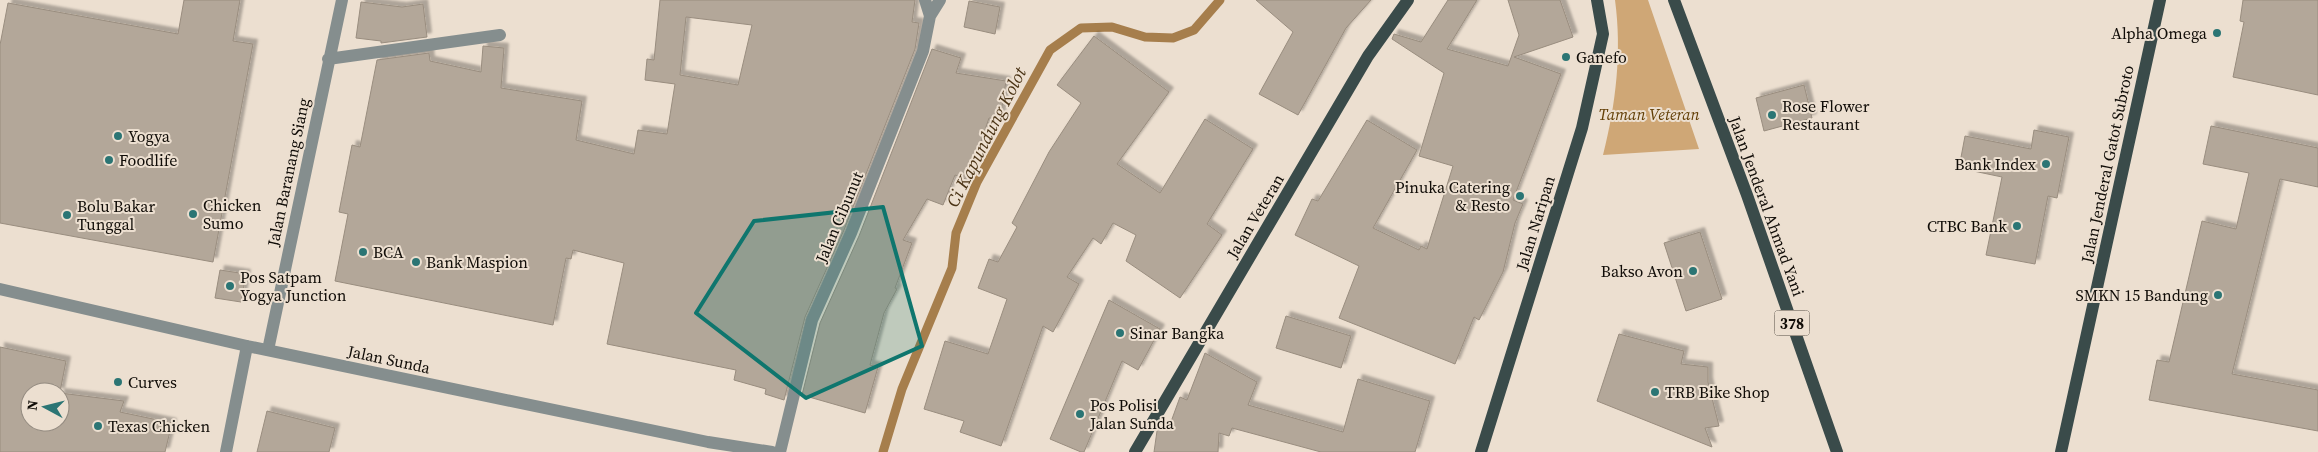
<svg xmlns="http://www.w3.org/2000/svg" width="2318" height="452" viewBox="0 0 2318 452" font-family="'Source Serif 4',serif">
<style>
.green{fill:#cfa776}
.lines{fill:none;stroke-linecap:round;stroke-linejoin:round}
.stream{stroke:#a67e4c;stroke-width:9}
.building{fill:#b3a799;stroke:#998d7f;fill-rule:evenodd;filter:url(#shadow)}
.minor{stroke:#858e8e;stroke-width:12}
.major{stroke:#3a4b4a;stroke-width:12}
.marked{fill:#0f766e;fill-opacity:0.2;stroke:#0f766e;stroke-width:4;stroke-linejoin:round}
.poi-dot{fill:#2b7574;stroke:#ecdfd0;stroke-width:2}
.labels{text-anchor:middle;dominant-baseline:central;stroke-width:4;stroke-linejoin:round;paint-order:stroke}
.shield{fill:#ecdfd0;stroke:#524b43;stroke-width:1}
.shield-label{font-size:15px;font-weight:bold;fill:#100c07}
.poi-label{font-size:16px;fill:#100c07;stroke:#ecdfd0;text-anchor:start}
.park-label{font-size:16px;font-style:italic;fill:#623e05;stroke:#ecdfd0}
.street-label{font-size:16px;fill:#100c07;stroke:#ecdfd0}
.water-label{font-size:18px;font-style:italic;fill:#4b3416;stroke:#ecdfd0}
</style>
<defs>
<filter id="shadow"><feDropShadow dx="4.5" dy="-4.5" stdDeviation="1" flood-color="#0004"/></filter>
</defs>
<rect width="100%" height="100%" fill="#ecdfd0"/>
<path class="green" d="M1615,0H1648L1699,149L1603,155C1616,104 1622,52 1615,0Z"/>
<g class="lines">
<path class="stream" d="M883,452L902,389L952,268L956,233L977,182L1050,50L1081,28L1112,27L1145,37L1173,38L1194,30L1220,0"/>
</g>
<path class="building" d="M184,0H240L233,41L253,44L213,262L0,223V45L8,3L178,34Z
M660,0H915L912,22L919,23L915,49L844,230L805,317L784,400L765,394L766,389L734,380L736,370L607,344L624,263L573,250L571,259L566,258L553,325L335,281L348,214L339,212L352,145L360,147L377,60L429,53L430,61L481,72L483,46L504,48L501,88L582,101L576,140L634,154L638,130L667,134L675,84L645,80L647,59L654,60ZM686,17L752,25L738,85L680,75Z
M1256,0H1371L1346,28L1298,115L1259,94L1293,32Z
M1448,0H1477L1447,49L1508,66L1519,35L1508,0H1560L1573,37L1514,57L1561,74L1513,200L1523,204L1515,223L1503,272L1479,320L1474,317L1455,364L1339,318L1359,266L1295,235L1312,199L1318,201L1367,120L1417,150L1373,228L1419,250L1421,246L1427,249L1453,166L1419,156L1444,73L1392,39L1394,34L1421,42Z
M2243,0H2318V95L2233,77L2244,22L2240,21Z
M969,1L1000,7L995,34L964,27Z
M361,2L402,7L423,4L427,37L381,43V41L356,38Z
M1094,36L1169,92L1117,164L1160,193L1205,119L1253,149L1207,224L1222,235L1180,298L1126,261L1136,235L1113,223L1101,244L1093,238L1067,277L1079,284L1053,332L1043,326L1001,446L960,432L964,421L924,409L945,341L988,354L1007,299L978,288L989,259L998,262L1017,227L1012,223L1049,152L1081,103L1057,85Z
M932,49L961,58L956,73L1006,81L1000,120L989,118L968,180L955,175L943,205L927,199L903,240L912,243L895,288L897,289L884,313L870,365L878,367L865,413L802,395L820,323L859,236Z
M1804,85L1812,118L1764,131L1756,98Z
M2211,126L2318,148V187L2280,179L2232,374L2318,390V431L2149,400L2157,360L2169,362L2202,221L2236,229L2249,173L2203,164Z
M2034,130L2069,137L2057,198L2048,196L2035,264L1986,255L2002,177L1959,168L1965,136L2031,149Z
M1700,232L1722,299L1686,311L1664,243Z
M220,270L246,274L241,302L215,298Z
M1109,300L1160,329L1138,370L1122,361L1084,452H1081L1050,439Z
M1286,316L1351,336L1341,368L1276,348Z
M1619,334L1684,351L1681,364L1708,367V382L1719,426L1705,428L1712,447L1597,401Z
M0,347L66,361L60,392H30V422H60V393L124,401L120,412L172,423L165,452H0Z
M1205,353L1257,382L1248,405L1343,432L1358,379L1430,401L1415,452H1321L1232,428L1229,436L1219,433L1218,452H1154L1157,431L1158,429L1168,430L1180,397L1187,400Z
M267,411L335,428L329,452H257Z"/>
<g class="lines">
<path class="minor" d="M925,0L930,16
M328,59L500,35
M0,289L247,346L708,442L772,452
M268,350L342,0
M226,452L247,346
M780,452L812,320L851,233L923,51L930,16L940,0"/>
<path class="major" d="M1674,0L1747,195L1837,452
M1135,452L1368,56L1408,0
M1481,452L1582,128L1603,34L1597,0
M2061,452L2160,0"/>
</g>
<path class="marked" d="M883,207L922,346L806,398L696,313L754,221Z"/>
<g class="poi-dot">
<circle cx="2217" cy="33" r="5"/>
<circle cx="1566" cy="57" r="5"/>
<circle cx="1772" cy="115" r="5"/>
<circle cx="118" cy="136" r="5"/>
<circle cx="109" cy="160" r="5"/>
<circle cx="2046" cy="164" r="5"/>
<circle cx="1520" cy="196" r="5"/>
<circle cx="193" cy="214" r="5"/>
<circle cx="67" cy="215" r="5"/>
<circle cx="2017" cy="226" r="5"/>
<circle cx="363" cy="252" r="5"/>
<circle cx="416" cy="262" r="5"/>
<circle cx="1693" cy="271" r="5"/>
<circle cx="230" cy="286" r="5"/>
<circle cx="2218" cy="295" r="5"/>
<circle cx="1120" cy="333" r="5"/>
<circle cx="118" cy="382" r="5"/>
<circle cx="1655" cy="392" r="5"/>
<circle cx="1080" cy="414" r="5"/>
<circle cx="98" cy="426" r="5"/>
</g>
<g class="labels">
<rect class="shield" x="1774.5" y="310.5" width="35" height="25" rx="4"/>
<g class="shield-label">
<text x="1792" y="323">378</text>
</g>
<g class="poi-label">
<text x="2207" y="33" text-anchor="end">Alpha Omega</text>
<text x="1576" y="57">Ganefo</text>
<text x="1782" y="106">Rose Flower<tspan x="1782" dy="18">Restaurant</tspan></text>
<text x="128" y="136">Yogya</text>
<text x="119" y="160">Foodlife</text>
<text x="2036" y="164" text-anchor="end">Bank Index</text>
<text x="1510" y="187" text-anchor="end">Pinuka Catering<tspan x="1510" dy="18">&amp; Resto</tspan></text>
<text x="203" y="205">Chicken<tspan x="203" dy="18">Sumo</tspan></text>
<text x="77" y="206">Bolu Bakar<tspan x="77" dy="18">Tunggal</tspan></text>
<text x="2007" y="226" text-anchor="end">CTBC Bank</text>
<text x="373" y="252">BCA</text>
<text x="426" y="262">Bank Maspion</text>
<text x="1683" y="271" text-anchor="end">Bakso Avon</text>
<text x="240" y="277">Pos Satpam<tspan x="240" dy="18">Yogya Junction</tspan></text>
<text x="2208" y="295" text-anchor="end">SMKN 15 Bandung</text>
<text x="1130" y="333">Sinar Bangka</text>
<text x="128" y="382">Curves</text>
<text x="1665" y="392">TRB Bike Shop</text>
<text x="1090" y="405">Pos Polisi<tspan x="1090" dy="18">Jalan Sunda</tspan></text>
<text x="108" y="426">Texas Chicken</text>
</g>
<g class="park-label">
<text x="1649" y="114">Taman Veteran</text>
</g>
<g class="street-label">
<text transform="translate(2107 164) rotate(-78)">Jalan Jenderal Gatot Subroto</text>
<text transform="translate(288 172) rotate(-78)">Jalan Baranang Siang</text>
<text transform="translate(1767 206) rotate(70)">Jalan Jenderal Ahmad Yani</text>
<text transform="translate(1255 216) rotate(-59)">Jalan Veteran</text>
<text transform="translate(839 217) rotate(-67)">Jalan Cibunut</text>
<text transform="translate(1535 223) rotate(-73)">Jalan Naripan</text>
<text transform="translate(389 359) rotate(12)">Jalan Sunda</text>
</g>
<g class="water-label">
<text transform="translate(986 137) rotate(-63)">Ci Kapundung Kolot</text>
</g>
</g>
<g transform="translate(45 407) rotate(277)"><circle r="24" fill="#ecdfd0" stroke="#948b80"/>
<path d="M0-4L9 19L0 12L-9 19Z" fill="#2b7574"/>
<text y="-8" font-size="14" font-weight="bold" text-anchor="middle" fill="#100c07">N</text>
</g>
</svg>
